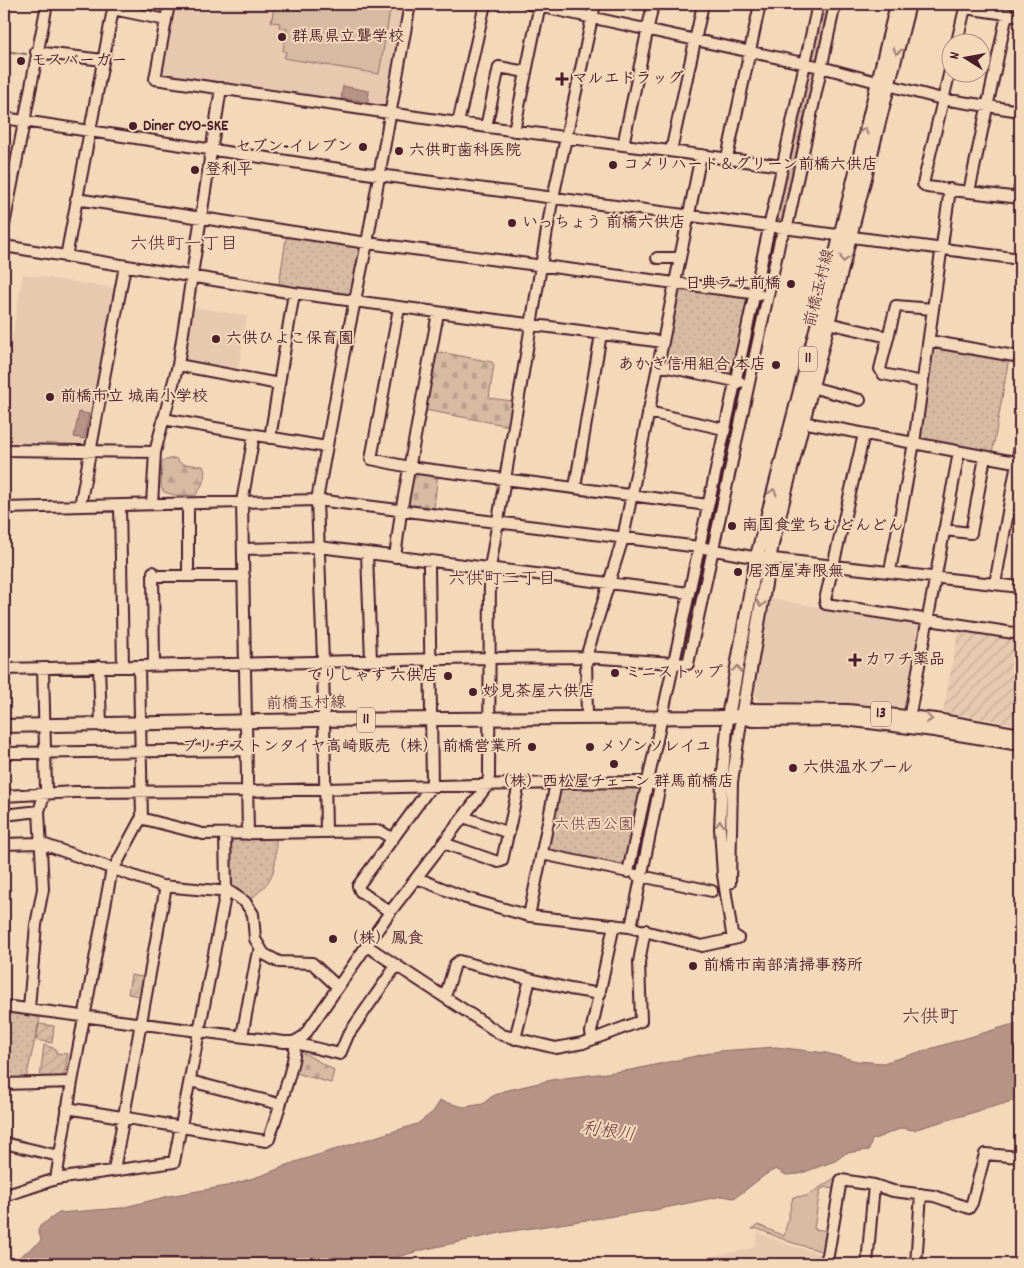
<svg xmlns="http://www.w3.org/2000/svg" width="1024" height="1268" viewBox="0 0 1024 1268" font-family="Dekko,'Klee One',sans-serif">
<style>
.built{fill:#e6c9af}
.industrial{fill:url(#industrial-furrows)}
.grass{fill:#d7baa2;stroke:#906c66}
.forest{fill:url(#forest-firs);stroke:#906c66}
.cemetery{fill:url(#cemetery-stones);stroke:#906c66}
.park{fill:url(#park-dots);stroke:#906c66}
.garden{fill:url(#garden-furrows);stroke:#906c66}
.water{fill:#b59385;stroke:#8a6561}
.lines{fill:none;stroke-linecap:round;stroke-linejoin:round}
.stream{stroke:#8a6561;stroke-width:2}
.minor-casing{stroke:#4a1f2b;stroke-width:14}
.major-casing{stroke:#4a1f2b;stroke-width:16}
.minor{stroke:#f3d8ba;stroke-width:10}
.major{stroke:#f3d8ba;stroke-width:12}
.oneway{stroke:#9e7c72}
.poi-dot{fill:#4a1f2b;stroke:#f3d8ba;stroke-width:2}
.labels{text-anchor:middle;dominant-baseline:central;stroke-width:4;stroke-linejoin:round;paint-order:stroke}
.shield{fill:#f3d8ba;stroke:#7d5656;stroke-width:1}
.shield-label{font-size:15px;font-weight:bold;fill:#4a1f2b}
.poi-label{font-size:16px;font-weight:bold;fill:#4a1f2b;stroke:#f3d8ba;text-anchor:start}
.street-label{font-size:16px;fill:#4a1f2b;stroke:#f3d8ba}
.park-label{font-size:16px;fill:#663e43;stroke:#f3d8ba}
.neighbourhood-label{font-size:18px;fill:#4a1f2b;stroke:#f3d8ba}
.water-label{font-size:18px;font-style:italic;fill:#653c42;stroke:#f3d8ba}
.quarter-label{font-size:19px;fill:#4a1f2b;stroke:#f3d8ba}
</style>
<defs>
<pattern id="industrial-furrows" width="10" height="10" patternUnits="userSpaceOnUse" patternTransform="scale(1.25)"><rect width="10" height="10" fill="#e6c9af"/><path d="M-1 1l2-2M0 10L10 0M9 11l2-2" fill="none" stroke="#c7ac97"/></pattern>
<pattern id="forest-firs" width="22" height="20" patternUnits="userSpaceOnUse" patternTransform="scale(1.25)"><rect width="22" height="20" fill="#d7baa2"/><path d="M5 1l3.5 6h-7zM16 11l3.5 6h-7z" fill="#ba9f8c"/></pattern>
<pattern id="cemetery-stones" width="16" height="16" patternUnits="userSpaceOnUse" patternTransform="scale(1.25)"><rect width="16" height="16" fill="#d7baa2"/><path d="M2 7V4a2 2 0 0 1 4 0v3zM10 15v-3a2 2 0 0 1 4 0v3z" fill="#ba9f8c"/></pattern>
<pattern id="park-dots" width="8" height="8" patternUnits="userSpaceOnUse" patternTransform="scale(1.25)"><rect width="8" height="8" fill="#d7baa2"/><path d="M2 2h.1M6 6h.1" fill="none" stroke="#ba9f8c" stroke-width="1.8" stroke-linecap="round"/></pattern>
<pattern id="garden-furrows" width="10" height="10" patternUnits="userSpaceOnUse" patternTransform="scale(1.25)"><rect width="10" height="10" fill="#d7baa2"/><path d="M-1 1l2-2M0 10L10 0M9 11l2-2" fill="none" stroke="#ba9f8c"/></pattern>
</defs>
<rect width="100%" height="100%" fill="#f3d8ba"/>
<filter id="ink" filterUnits="userSpaceOnUse"><feTurbulence type="fractalNoise" baseFrequency=".02" numOctaves="2"/><feDisplacementMap in="SourceGraphic" scale="10" xChannelSelector="R" yChannelSelector="G"/><feConvolveMatrix kernelMatrix="1 2 1 2 8 2 1 2 1" color-interpolation-filters="sRGB"/></filter>
<g filter="url(#ink)">
<path class="built" d="M172,4H404L384,108L161,76L159,71Z
M23,274L118,289L88,443L85,446L4,445V349H10Z
M193,307L247,316L238,370L184,361Z
M770,599L919,623L921,626L906,708L833,702H761L753,693Z
M758,1232L786,1244L825,1255L821,1264H671L750,1249L755,1246Z"/>
<path class="industrial" d="M959,629L1020,638V725L943,712Z"/>
<path class="grass" d="M275,4H401L400,6L391,5L379,74L284,58L286,52L283,51L287,28L279,27L280,23L271,22Z
M836,1177L837,1190L825,1187L820,1190L814,1229L828,1231L824,1252L790,1242L758,1229H752L758,1225L784,1236L793,1197L807,1196Z"/>
<path class="forest" d="M175,458L182,464L203,466C208,476 202,485 196,495L178,496L164,492L161,487L162,461Z"/>
<path class="cemetery" d="M440,352L492,362L494,365L489,398L512,401L513,404L510,426L425,410L435,355Z
M414,472H438L434,508L407,504Z
M300,1051L334,1070L331,1083L296,1073Z"/>
<path class="park" d="M821,4H832L820,60L811,61Z
M809,68L817,72L785,220L774,219L807,70Z
M287,233L362,247L354,292L346,295L279,284Z
M682,287L747,296L750,299L733,375L730,376L666,362L664,359L678,290Z
M757,297L763,298L747,377L740,378Z
M934,346L1009,358L992,454L920,440L917,437L931,348Z
M743,385L711,542L703,540L737,386Z
M638,785L641,788L624,866L621,869L548,853L546,849L559,789L562,786Z
M273,836L276,839C276,870 275,879 251,899L238,889L229,886L228,840L230,838Z
M11,1010L41,1013L26,1079L4,1080C4,1065 0,1019 11,1010Z"/>
<path class="garden" d="M131,975L148,978L145,997L128,994Z
M39,1024L54,1026L52,1043L36,1040Z
M44,1045L56,1049V1053L68,1054L64,1077L40,1078Z"/>
<path class="water" d="M343,86L369,91L368,102L341,98Z
M79,412L89,414L84,439L74,437Z
M1020,1022V1099L913,1130L902,1128L872,1140L869,1150L846,1153L835,1161L799,1174L786,1175L776,1169C760,1176 749,1189 734,1198L722,1196L655,1210L505,1232L422,1250L374,1264H9L39,1243L41,1239L38,1231L40,1226L59,1213L121,1208L169,1196L227,1186L263,1175L295,1162L417,1124L433,1112L440,1101L464,1107L483,1104L491,1097L504,1091L556,1079L631,1070L719,1051L776,1047L826,1053L857,1061L883,1063Z"/>
<g class="lines">
<path class="stream" d="M4,51L26,54"/>
<defs>
<path id="minor" d="M169,4L155,79L458,123L782,166
M529,4L821,67L877,82
M965,8L1020,16
M113,9L166,20
M957,42L966,4
M36,52L103,60
M952,62L923,184L927,187L1020,198
M888,85L942,99L1020,111
M4,118L379,175L1020,259
M458,123L485,4
M486,127L499,67L526,72
M514,131L540,4
M623,145L653,4
M671,151L703,4
M727,158L760,4
M969,192L1007,14
M1018,198L1020,187
M76,199L367,243L759,294
M4,225L47,4
M4,246L294,293L663,342
M66,257L114,4
M657,258H680
M399,308L371,459L409,467L708,505
M828,323L888,337
M929,341L1020,357
M178,365L279,384
M658,365L740,382
M922,382L883,374L880,369L896,306L933,309
M811,387L860,400
M648,412L724,429
M163,419L326,447
M802,422L1020,463
M864,434L825,600L826,604L1020,634
M270,438L294,293
M4,450L155,452
M575,487L601,334
M152,504L155,452L178,365L221,88
M80,506L125,266
M120,506L123,666
M4,508L317,500L699,547L747,556L1020,587
M944,530L971,533L985,457
M244,549L319,547L689,593
M367,554L371,660
M395,557L401,512L438,313
M890,571L914,443L950,189
M153,572L154,665
M153,576H244
M188,576V504
M995,584L1020,446
M99,666L101,726
M139,666L142,819
M4,669L490,658L586,657L688,664L780,240L788,222L835,4
M587,717L586,657L623,538L701,155
M728,717L722,784L720,828L723,875L732,934L738,938
M908,724L959,452
M4,753L247,750
M4,796L75,792L249,791L556,783L639,782L660,785L631,927
M4,815L39,811
M465,816L469,819L509,833
M326,832L323,661L317,500L343,358L367,243L410,4
M248,834L242,502L254,435
M445,841L449,845L498,862L502,861L519,784
M4,844L40,843L162,886L230,892L245,902L253,914L255,939L264,954L279,962L312,963L338,987
M542,854L628,872L818,4
M636,875L712,891
M417,878L466,898L529,916L629,927L702,946L738,938
M730,883L732,782L742,716
M390,912L360,891L358,886L432,785L429,566
M529,916L556,783
M367,946L502,1035L556,1048L583,1043L641,1021L639,962L645,930
M445,997L455,964L459,961L570,989L600,994
M4,1006L284,1042H294L304,1036L390,912L487,786L489,776L490,568L551,207L595,4
M29,1008L36,925L43,889L39,811L46,789L43,668
M242,1036L257,956L261,951
M515,1039L530,979
M592,1039L591,1032L614,925
M299,1040L303,1045L340,1054L348,1035L396,966
M190,1081L279,1104
M4,1084L72,1082
M67,1108L266,1141L269,1139C275,1119 298,1058 295,1041
M4,1143L59,1156
M114,1170L166,886
M56,1179L72,1082L111,874L140,820L144,819L203,834L380,831L393,839
M4,1196L56,1179L174,1162L226,891L225,834
M824,1264L828,1255L841,1180L874,1185L893,1191L934,1196L969,1208L972,1203L985,1154L1020,1157
M867,1264L874,1185
M916,1264L921,1194"/>
<path id="major" d="M742,716L772,544L909,4
M742,716L752,720L845,719L934,730L1020,744
M728,717L757,556L837,249L897,4
M4,726L314,720L718,717L742,716L754,710L848,711L936,720L1020,735"/>
</defs>
<use href="#minor" class="minor-casing"/>
<use href="#major" class="major-casing"/>
<use href="#minor" class="minor"/>
<use href="#major" class="major"/>
</g>
<defs><path id="oneway-chevron" d="M-2-3.5L2.5 0L-2 3.5" fill="none" stroke-width="1.6" stroke-linecap="round" stroke-linejoin="round" transform="scale(1.25)"/></defs>
<g class="oneway">
<use href="#oneway-chevron" transform="translate(897 51) rotate(104)"/>
<use href="#oneway-chevron" transform="translate(864 131) rotate(-76)"/>
<use href="#oneway-chevron" transform="translate(844 259) rotate(104)"/>
<use href="#oneway-chevron" transform="translate(773 492) rotate(-76)"/>
<use href="#oneway-chevron" transform="translate(761 604) rotate(100)"/>
<use href="#oneway-chevron" transform="translate(737 669) rotate(-80)"/>
<use href="#oneway-chevron" transform="translate(929 719) rotate(7)"/>
<use href="#oneway-chevron" transform="translate(720 824) rotate(-90)"/>
</g>
</g>
<g class="poi-dot">
<circle cx="282" cy="37" r="5"/>
<circle cx="21" cy="61" r="5"/>
<path d="M559.5 71.5h5v5h5v5h-5v5h-5v-5h-5v-5h5z"/>
<circle cx="133" cy="126" r="5"/>
<circle cx="363" cy="147" r="5"/>
<circle cx="399" cy="151" r="5"/>
<circle cx="613" cy="165" r="5"/>
<circle cx="195" cy="170" r="5"/>
<circle cx="512" cy="223" r="5"/>
<circle cx="791" cy="284" r="5"/>
<circle cx="216" cy="339" r="5"/>
<circle cx="776" cy="365" r="5"/>
<circle cx="50" cy="397" r="5"/>
<circle cx="732" cy="526" r="5"/>
<circle cx="738" cy="572" r="5"/>
<path d="M852.5 652.5h5v5h5v5h-5v5h-5v-5h-5v-5h5z"/>
<circle cx="615" cy="673" r="5"/>
<circle cx="448" cy="676" r="5"/>
<circle cx="473" cy="692" r="5"/>
<circle cx="532" cy="747" r="5"/>
<circle cx="590" cy="747" r="5"/>
<circle cx="614" cy="764" r="5"/>
<circle cx="793" cy="768" r="5"/>
<circle cx="333" cy="939" r="5"/>
<circle cx="693" cy="966" r="5"/>
</g>
<g class="labels">
<g class="shield">
<rect x="799" y="346.5" width="18" height="25" rx="4"/>
<rect x="871" y="701.5" width="20" height="25" rx="4"/>
<rect x="357" y="707.5" width="18" height="25" rx="4"/>
</g>
<g class="shield-label">
<text x="808" y="359">11</text>
<text x="881" y="714">13</text>
<text x="366" y="720">11</text>
</g>
<g class="poi-label">
<text x="292" y="37">群馬県立聾学校</text>
<text x="31" y="61">モスバーガー</text>
<text x="572" y="79">マルエドラッグ</text>
<text x="143" y="126">Diner CYO-SKE</text>
<text x="353" y="147" text-anchor="end">セブン-イレブン</text>
<text x="409" y="151">六供町歯科医院</text>
<text x="623" y="165">コメリハード＆グリーン前橋六供店</text>
<text x="205" y="170">登利平</text>
<text x="522" y="223">いっちょう 前橋六供店</text>
<text x="781" y="284" text-anchor="end">日典ラサ前橋</text>
<text x="226" y="339">六供ひよこ保育園</text>
<text x="766" y="365" text-anchor="end">あかぎ信用組合 本店</text>
<text x="60" y="397">前橋市立 城南小学校</text>
<text x="742" y="526">南国食堂ちむどんどん</text>
<text x="748" y="572">居酒屋寿限無</text>
<text x="865" y="660">カワチ薬品</text>
<text x="625" y="673">ミニストップ</text>
<text x="438" y="676" text-anchor="end">でりしゃす 六供店</text>
<text x="483" y="692">妙見茶屋六供店</text>
<text x="522" y="747" text-anchor="end">ブリヂストンタイヤ高崎販売（株） 前橋営業所</text>
<text x="600" y="747">メゾンソレイユ</text>
<text x="803" y="768">六供温水プール</text>
<text x="614" y="782" text-anchor="middle">（株）西松屋チェーン 群馬前橋店</text>
<text x="343" y="939">（株）鳳食</text>
<text x="703" y="966">前橋市南部清掃事務所</text>
</g>
<g class="street-label">
<text transform="translate(820 288) rotate(-76)">前橋玉村線</text>
<text transform="translate(306 704) rotate(-1)">前橋玉村線</text>
</g>
<g class="park-label">
<text x="594" y="825">六供西公園</text>
</g>
<g class="neighbourhood-label">
<text x="184" y="245">六供町一丁目</text>
<text x="502" y="580">六供町二丁目</text>
</g>
<g class="water-label">
<text transform="translate(608 1133) rotate(8)">利根川</text>
</g>
<g class="quarter-label">
<text x="930" y="1018">六供町</text>
</g>
</g>
<rect width="1024" height="1268" fill="none" stroke="#f3d8ba" stroke-width="20"/>
<rect x="10" y="10" width="1004" height="1248" fill="none" stroke="#4a1f2b" stroke-width="2" filter="url(#ink)"/>
<g transform="translate(966 58) rotate(281)"><circle r="24" fill="#f3d8ba" stroke="#af8e81"/>
<path d="M0-4L9 19L0 12L-9 19Z" fill="#4a1f2b"/>
<text y="-8" font-size="14" font-weight="bold" text-anchor="middle" fill="#4a1f2b">N</text>
</g>
</svg>
